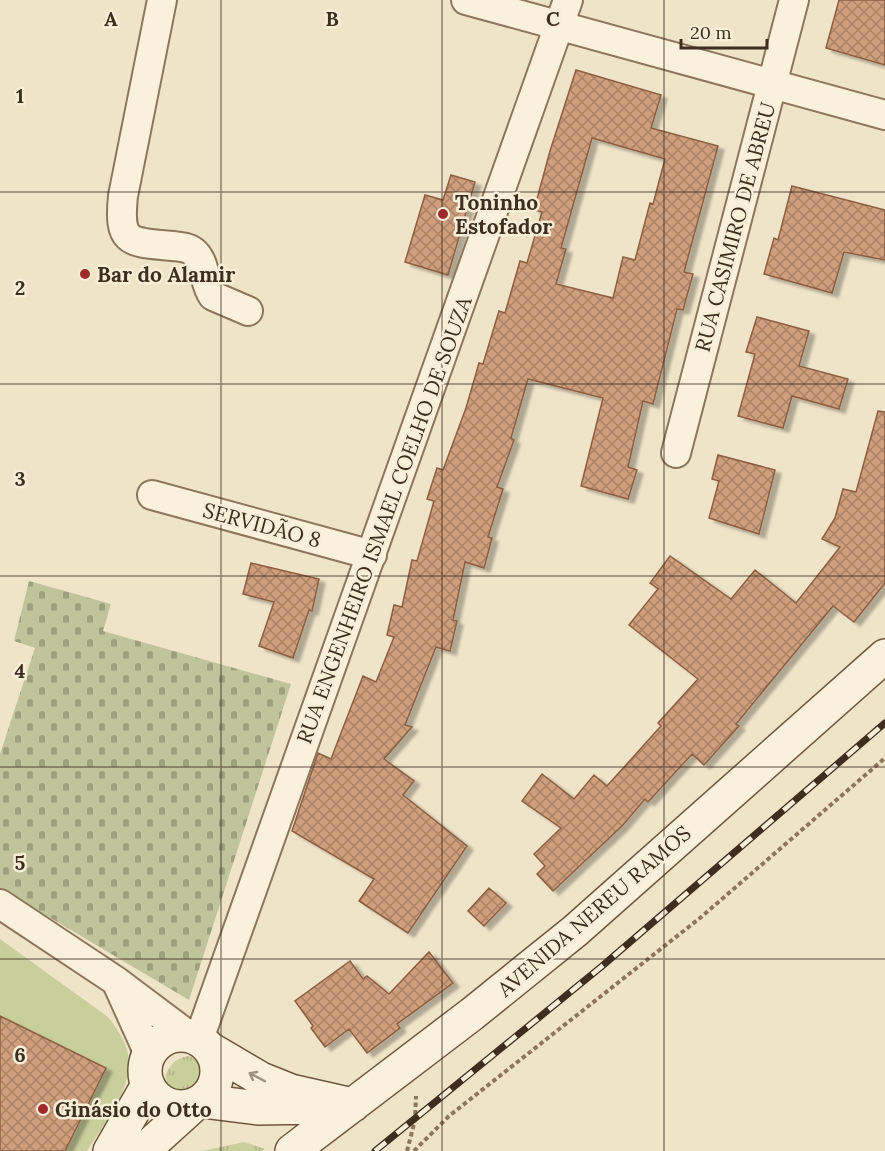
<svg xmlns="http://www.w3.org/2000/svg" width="885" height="1151" viewBox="0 0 885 1151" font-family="Lora,serif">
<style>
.grass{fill:url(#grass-tufts)}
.cemetery{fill:url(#cemetery-stones)}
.garden{fill:#c9cf9b}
.building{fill:url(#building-cross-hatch);stroke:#8d5f41;stroke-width:1.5;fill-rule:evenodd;filter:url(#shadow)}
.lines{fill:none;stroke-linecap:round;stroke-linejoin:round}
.street-casing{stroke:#8d765c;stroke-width:32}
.secondary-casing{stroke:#6f573f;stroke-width:36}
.path{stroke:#8d765c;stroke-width:4;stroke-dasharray:4.5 3;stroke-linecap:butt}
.street{stroke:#faf1dc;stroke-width:28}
.secondary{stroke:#faf1dc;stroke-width:33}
.rail-casing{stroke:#3d2e20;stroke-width:7}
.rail{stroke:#f7eed8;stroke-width:4.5;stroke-dasharray:14;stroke-linecap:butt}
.oneway{stroke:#9c907e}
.grid{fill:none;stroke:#3d2e20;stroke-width:1.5;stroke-opacity:0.55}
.poi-dot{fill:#9e2a2b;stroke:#f7eed8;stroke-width:2}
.labels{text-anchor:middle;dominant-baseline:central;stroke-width:5;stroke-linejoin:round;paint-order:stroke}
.poi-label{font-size:21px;font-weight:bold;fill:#3d2e20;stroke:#f7eed8;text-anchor:start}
.street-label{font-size:21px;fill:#3d2e20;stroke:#f7eed8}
.grid-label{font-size:20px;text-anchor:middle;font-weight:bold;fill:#3d2e20;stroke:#f7eed8;stroke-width:5;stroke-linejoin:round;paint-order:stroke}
</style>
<defs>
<pattern id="grass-tufts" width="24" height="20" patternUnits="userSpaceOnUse" patternTransform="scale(1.5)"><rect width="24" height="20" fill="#c9cf9b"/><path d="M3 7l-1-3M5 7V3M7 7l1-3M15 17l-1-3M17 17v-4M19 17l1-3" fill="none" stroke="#aeb285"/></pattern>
<pattern id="cemetery-stones" width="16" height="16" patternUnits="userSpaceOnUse" patternTransform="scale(1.5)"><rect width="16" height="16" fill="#bfc49a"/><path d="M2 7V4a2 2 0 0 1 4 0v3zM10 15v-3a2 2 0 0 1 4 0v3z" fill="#9ca07d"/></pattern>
<pattern id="building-cross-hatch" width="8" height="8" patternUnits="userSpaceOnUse" patternTransform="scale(1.5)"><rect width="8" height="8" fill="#cf9f7d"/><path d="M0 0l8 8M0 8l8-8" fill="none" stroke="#a98266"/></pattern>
<filter id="shadow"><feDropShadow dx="6" dy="4" stdDeviation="1.5" flood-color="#0004"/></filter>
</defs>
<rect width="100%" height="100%" fill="#f0e4c8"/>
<path class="grass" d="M189,1056L200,1061C206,1083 187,1105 166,1088C163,1072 172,1058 189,1056Z
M244,1142L265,1149L262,1151H203Z"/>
<path class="cemetery" d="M29,581L111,604L103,631L291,684L189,1000L0,888V754L35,648L14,641Z"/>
<path class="garden" d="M0,939L108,1017C116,1027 125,1040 128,1054C134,1089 104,1123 87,1151H0Z"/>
<path class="building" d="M839,0H885V65L826,48Z
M576,70L661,95L651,128L718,146L684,272L693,274L683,310L677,309L653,404L643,401L628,467L637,470L628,499L581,486L603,398L528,379L511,438L514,440L497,487L503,489L488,537L492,538L484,568L465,562L453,620L457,621L450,651L436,647L405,725L412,727L384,759L414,781L403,795L467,846L408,933L359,901L374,879L292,831L318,753L331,759L363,676L376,682L394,637L387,635L394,605L402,607L412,560L417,561L434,501L427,499L437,468L443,470L466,408L479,363L483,364L499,311L505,313L520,261L527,263L542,212L534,210L550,151ZM592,138L665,159L653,204L650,203L635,260L623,257L613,298L556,284L566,249L561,248Z
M451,175L475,182L448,275L405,262L425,195L443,200Z
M792,186L885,210V260L844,252L832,293L764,274L774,238L778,240Z
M757,317L809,331L799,366L848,379L839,409L792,396L783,428L738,416L755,354L746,352Z
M878,411L885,412V583L854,622L833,606L736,724L739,726L704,765L692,754L648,802L645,799L622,826L553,891L537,874L545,866L534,854L561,828L522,801L542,774L574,799L594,775L607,786L661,726L658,723L698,679L629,625L658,589L650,583L670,556L731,599L755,570L796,603L840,547L822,539L835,518L843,489L856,492Z
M718,455L775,470L759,534L709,518L719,481L712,479Z
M251,563L319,579L312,611L309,610L293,658L259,646L274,602L243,594Z
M489,888L506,903L484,926L468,911Z
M429,952L453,983L397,1024L400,1028L367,1053L349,1029L325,1047L311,1028L313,1026L295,1001L350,961L363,979L367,976L389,994Z
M0,1016L106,1068L65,1151H0Z"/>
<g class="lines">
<defs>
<path id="street" d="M162,0L123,196C118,245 130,242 173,246C181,247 189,247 195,253C206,264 204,284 213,296L248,311
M466,0L885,115
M676,453L794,0
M152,495L372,555
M0,904L116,981L188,1035
M117,983L149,1054
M199,1039L568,0"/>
<path id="secondary" d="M145 1071a36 36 0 1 1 72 0a36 36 0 1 1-72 0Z
M210,1049L261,1079L291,1091L353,1105
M202,1101L258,1108L315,1107
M110,1151L148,1085
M143,1151L195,1104
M292,1151L472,1014L575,931L885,656"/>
</defs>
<use href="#street" class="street-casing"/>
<use href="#secondary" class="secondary-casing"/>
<path class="path" d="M407,1151L415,1120L416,1096
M414,1151L449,1116L700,918L885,758"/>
<use href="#street" class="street"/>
<use href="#secondary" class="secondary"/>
<defs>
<path id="rail" d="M375,1151L601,967L885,723"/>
</defs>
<use href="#rail" class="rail-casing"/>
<use href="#rail" class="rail"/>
</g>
<defs><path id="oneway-shaft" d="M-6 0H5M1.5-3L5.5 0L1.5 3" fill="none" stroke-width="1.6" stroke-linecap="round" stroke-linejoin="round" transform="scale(1.5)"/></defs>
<use class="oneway" href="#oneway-shaft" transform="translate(257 1077) rotate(-152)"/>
<path class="grid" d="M221,0V1151M442,0V1151M664,0V1151M0,192H885M0,384H885M0,576H885M0,767H885M0,959H885"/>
<g class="poi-dot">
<circle cx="443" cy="214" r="6"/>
<circle cx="85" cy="274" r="6"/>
<circle cx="43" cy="1109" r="6"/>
</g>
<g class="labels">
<g class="poi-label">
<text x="455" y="202">Toninho<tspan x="455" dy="24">Estofador</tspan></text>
<text x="97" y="274">Bar do Alamir</text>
<text x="55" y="1109">Ginásio do Otto</text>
</g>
<g class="street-label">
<text transform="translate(735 227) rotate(-75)">RUA CASIMIRO DE ABREU</text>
<text transform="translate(384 520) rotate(-70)">RUA ENGENHEIRO ISMAEL COELHO DE SOUZA</text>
<text transform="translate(262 525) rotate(15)">SERVIDÃO 8</text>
<text transform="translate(594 911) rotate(-41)">AVENIDA NEREU RAMOS</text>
</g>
</g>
<g class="grid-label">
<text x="111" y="26">A</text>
<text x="332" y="26">B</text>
<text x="553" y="26">C</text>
<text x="20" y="103">1</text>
<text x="20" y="295">2</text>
<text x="20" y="486">3</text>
<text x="20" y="678">4</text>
<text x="20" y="870">5</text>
<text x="20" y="1062">6</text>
</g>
<path d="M681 39v9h86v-9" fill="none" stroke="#3d2e20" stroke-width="3"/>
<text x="690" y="39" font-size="18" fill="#3d2e20" stroke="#f7eed8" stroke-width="4.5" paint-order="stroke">20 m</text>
</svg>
